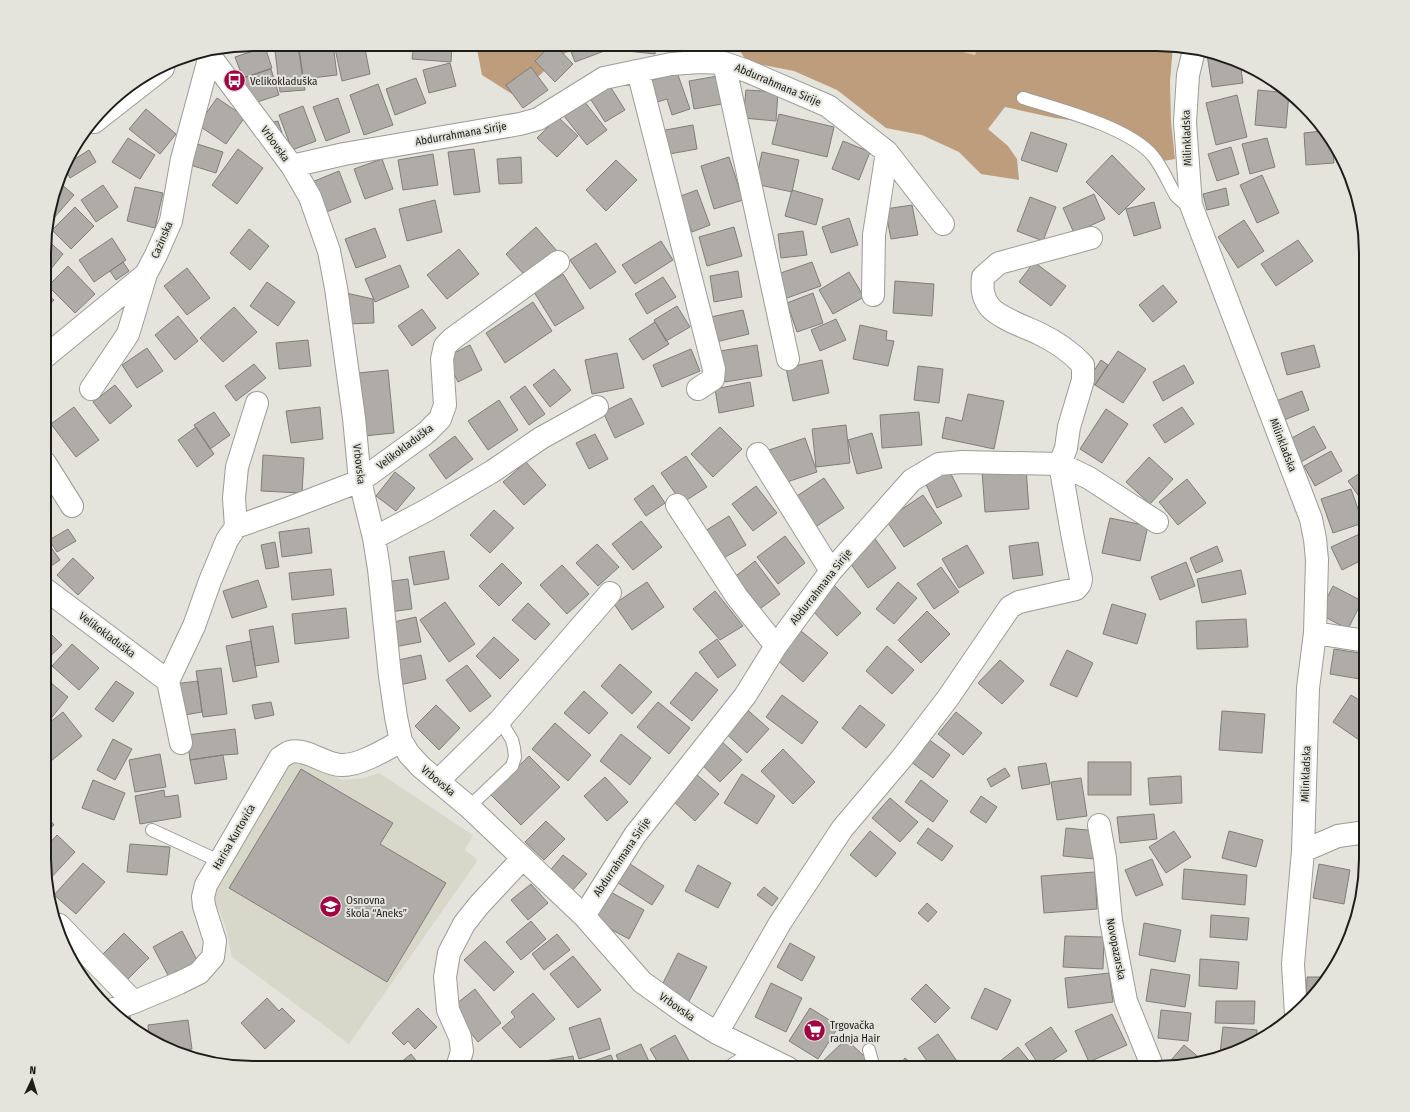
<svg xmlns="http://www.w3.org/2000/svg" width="1410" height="1112" viewBox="0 0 1410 1112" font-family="'Fira Sans Condensed',sans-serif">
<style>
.built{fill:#d7d7ca}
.green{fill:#e1c3a5}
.forest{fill:#be9d7c}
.building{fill:#afaca7;stroke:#817e79}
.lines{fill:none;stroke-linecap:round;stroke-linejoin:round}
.service-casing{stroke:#9c9c96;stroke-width:14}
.minor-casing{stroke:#9c9c96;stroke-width:24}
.service{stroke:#fff;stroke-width:12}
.minor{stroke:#fff;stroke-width:22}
.labels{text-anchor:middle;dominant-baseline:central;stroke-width:4;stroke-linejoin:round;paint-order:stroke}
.poi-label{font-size:11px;fill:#1d1d1a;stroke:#e4e4dd;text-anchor:start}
.street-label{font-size:11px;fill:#1d1d1a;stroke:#e4e4dd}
.rim{fill:none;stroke:#1d1d1a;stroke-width:2}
</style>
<rect width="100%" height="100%" fill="#e4e4dd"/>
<path class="built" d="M295,761L308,762L342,780L364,778L379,773L473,835L465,850L478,860L349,1044L232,957L226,928L220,912L212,899V890L283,767Z"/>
<path class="green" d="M945,44H979L975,55L948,48Z"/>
<path class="forest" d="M476,44H586L561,55L540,75L512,94L482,75Z
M738,44H945L948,48L975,55L979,44L1173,45L1170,82L1171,122L1175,159L1163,161L1100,124L1055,118L1005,107L988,129L1008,146L1017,159L1019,180L981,174L959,152L922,135L886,128L837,90L794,71L747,62L737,46Z"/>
<path class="building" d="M310,44H333L337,75L303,79L298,46Z
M334,44H364L370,74L342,81Z
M414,44H452L451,62L412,59Z
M552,44H554L573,64L555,82L535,61Z
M568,44H605L607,50L575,62Z
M609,44H656L655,54L609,49Z
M265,47L272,68L243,78L235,57Z
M299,48L305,90L280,92L275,51Z
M1209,53L1240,62L1243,83L1212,87L1207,54Z
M450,63L456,86L429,93L423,70Z
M531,67L548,90L523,108L506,85Z
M271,69L279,95L251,104L243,78Z
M677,72L690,109L672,115L667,99L654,103L647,82Z
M718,76L722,104L694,109L689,81Z
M416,78L426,103L395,115L386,89Z
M608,83L625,110L605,122L588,95Z
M378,84L393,125L364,135L350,95Z
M746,90L778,92L776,121L743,118Z
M1258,90L1289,93L1286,128L1255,125Z
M1237,95L1247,137L1216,145L1206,103Z
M217,98L245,117L226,144L198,125Z
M338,98L350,132L326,141L313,107Z
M584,101L607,130L587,145L564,116Z
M303,106L316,141L292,150L279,115Z
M146,109L176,134L160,154L129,129Z
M779,114L834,127L827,157L772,144Z
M558,117L578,136L557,157L537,138Z
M278,121L282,133L272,135L269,123Z
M693,125L697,149L664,155L660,131Z
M1322,131L1333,146L1334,163L1306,165L1304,133Z
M1031,132L1067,144L1057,172L1021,160Z
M128,138L155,155L140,179L112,162Z
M1267,138L1275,167L1250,174L1242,144Z
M843,141L870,152L859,180L832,169Z
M194,143L223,152L216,173L187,164Z
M1231,147L1239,174L1217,181L1208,154Z
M238,149L263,168L237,204L212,185Z
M474,149L480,192L454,195L448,152Z
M89,150L96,162L70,178L65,169L67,164Z
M762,152L799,160L792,192L755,184Z
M433,154L438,185L403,190L398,160Z
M1112,155L1145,189L1119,215L1086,182Z
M521,157L522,183L499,184L497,159Z
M729,157L743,200L714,209L701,166Z
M382,159L393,189L365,199L354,169Z
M616,160L637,180L606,211L586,190Z
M339,171L351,202L324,213L312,182Z
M1349,174L1354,185L1346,182Z
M1262,175L1279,213L1257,223L1240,185Z
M60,183L74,195L46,227V225Z
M103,185L118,207L96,222L81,200Z
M135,187L163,193L155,228L127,221Z
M1226,188L1229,205L1207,210L1203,194Z
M697,190L710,225L692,232L678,197Z
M792,190L823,199L816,225L785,216Z
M1094,194L1105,219L1074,233L1063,208Z
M1030,197L1056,207L1043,241L1017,231Z
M435,200L442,232L407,241L399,209Z
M1154,202L1161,228L1134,236L1126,209Z
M912,205L918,235L891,239L885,209Z
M75,207L94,226L71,249L52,230Z
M849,218L858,245L831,253L822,227Z
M1244,220L1264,251L1238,268L1218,237Z
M536,227L557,251L527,278L506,254Z
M734,227L742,256L707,266L699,237Z
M375,228L386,257L356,268L345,239Z
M249,229L269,246L250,270L230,253Z
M803,231L807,255L781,258L778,234Z
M112,238L126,260L94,282L79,260Z
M46,239L63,254L46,275Z
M1298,240L1313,261L1276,286L1261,264Z
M661,241L673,260L635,284L622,265Z
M596,243L616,272L590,289L570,260Z
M459,249L479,274L447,299L427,275Z
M123,262L129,271L116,280L110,271Z
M812,262L821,286L784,299L775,275Z
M1034,262L1066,286L1051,306L1019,282Z
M400,265L409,287L375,302L365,279Z
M68,266L95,294L75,313L48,286Z
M187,268L210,298L187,315L164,286Z
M738,271L742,297L714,302L710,276Z
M849,272L864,297L833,314L819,290Z
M563,274L584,308L555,326L534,292Z
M663,277L676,297L647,314L635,294Z
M895,281L934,284L932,316L893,313Z
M267,282L295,302L278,326L250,306Z
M1163,285L1177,302L1153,322L1139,305Z
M46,293L54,300L46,309Z
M346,293L373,299L374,323L347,324Z
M813,293L823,323L797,332L787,303Z
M533,302L552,331L505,363L486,333Z
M677,306L690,327L666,341L654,320Z
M234,307L257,332L223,362L200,338Z
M422,309L436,328L412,346L398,326Z
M743,310L749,334L712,343L706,318Z
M178,316L198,341L175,360L155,335Z
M46,319L50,323L46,328Z
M836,319L846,340L820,351L811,330Z
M655,322L669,344L643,360L629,339Z
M860,325L887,331L886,340L894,341L888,366L853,359Z
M308,340L311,366L279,369L276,343Z
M470,345L482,370L458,382L446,357Z
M757,345L762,376L725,382L720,351Z
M1314,345L1320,367L1287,375L1281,353Z
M147,348L163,371L137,388L122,365Z
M691,349L700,371L662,387L653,365Z
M1118,351L1146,369L1123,403L1095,385Z
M617,353L624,388L592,394L585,360Z
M822,360L829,393L793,401L786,368Z
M1101,360L1108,365L1095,385L1088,380Z
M254,364L266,378L236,401L225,386Z
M1184,365L1194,383L1163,401L1153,382Z
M918,366L943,369L939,403L914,400Z
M554,369L571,390L550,407L533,385Z
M388,370L394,433L364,436L358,373Z
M750,382L754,406L719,413L715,389Z
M115,385L132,406L110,424L93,402Z
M525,386L545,414L529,425L510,397Z
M1302,391L1309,410L1279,422L1271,403Z
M968,394L1004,401L994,449L942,438L946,417L962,421Z
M631,398L644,424L615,438L603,412Z
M499,400L518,430L488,450L468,421Z
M74,407L99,440L76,457L51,424Z
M320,407L323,439L291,443L286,411Z
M1182,407L1194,424L1165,443L1153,425Z
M1106,409L1128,424L1102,463L1080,449Z
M214,412L230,435L210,449L194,425Z
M919,412L922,445L882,448L880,415Z
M846,425L850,463L816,467L812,429Z
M1314,426L1326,448L1301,462L1288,440Z
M196,427L214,454L197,467L178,440Z
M720,427L742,449L713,477L691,454Z
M872,433L882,468L857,474L848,440Z
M595,434L608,459L589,469L576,443Z
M455,436L473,459L446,479L429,455Z
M805,438L817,472L781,484L769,450Z
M1331,451L1342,471L1315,486L1304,466Z
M263,455L304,458L302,493L261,491Z
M686,456L707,487L682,503L661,473Z
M1149,457L1173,479L1150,504L1126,482Z
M526,462L546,485L524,505L503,482Z
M948,468L962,496L937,508L924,480Z
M1026,468L1029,509L985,512L982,471Z
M1366,469V504L1365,505L1348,481Z
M395,472L415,488L396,511L376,496Z
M824,478L844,508L814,528L794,498Z
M1187,479L1206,503L1178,525L1159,502Z
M653,485L665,503L646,516L634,499Z
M756,486L777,513L753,531L732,504Z
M1351,489L1363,523L1333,533L1321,499Z
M923,495L942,523L904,547L886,520Z
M494,510L514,528L490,553L470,535Z
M729,516L746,545L722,559L705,531Z
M1110,518L1148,526L1140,561L1102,553Z
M641,521L662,547L633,570L612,544Z
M309,528L312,553L282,557L279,532Z
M68,529L76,541L57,552L49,540Z
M1364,532L1366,537V558L1342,570L1331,547Z
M785,536L805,563L778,584L757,557Z
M873,536L896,568L868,588L845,556Z
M275,542L279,567L266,569L261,545Z
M1038,542L1043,575L1013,579L1009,546Z
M597,544L619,567L598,586L576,563Z
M967,545L984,573L959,588L942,559Z
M50,546L60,560L45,570V549Z
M1217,546L1223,561L1196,573L1190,558Z
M444,551L449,579L414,585L409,557Z
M73,558L94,578L78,595L57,575Z
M755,561L780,594L757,611L732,579Z
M1186,562L1195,586L1160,600L1151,577Z
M502,563L522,583L499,606L479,586Z
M562,565L589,594L567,614L540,585Z
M941,567L959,592L934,609L917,584Z
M331,569L334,595L292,600L289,573Z
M1241,570L1246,594L1202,603L1197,579Z
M408,579L412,609L389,612L385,582Z
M258,580L267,607L232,618L223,591Z
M647,582L664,607L632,630L614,604Z
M898,582L917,598L894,624L876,609Z
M833,584L861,613L837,636L809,607Z
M1333,586L1362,601L1348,629L1319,614Z
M715,591L743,626L720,640L693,609Z
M445,602L475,644L449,662L420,620Z
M528,603L550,624L535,640L512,620Z
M1112,604L1146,614L1137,644L1103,634Z
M1366,604V624L1358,621Z
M346,608L349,638L295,644L292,614Z
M927,611L950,634L921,663L898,640Z
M416,617L421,642L394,647L389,623Z
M1246,619L1248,647L1197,649L1196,621Z
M273,626L279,662L255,666L249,630Z
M45,628L62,645L45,661Z
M801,631L828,653L803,682L776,659Z
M494,637L519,660L500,679L476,656Z
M717,639L736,665L718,678L699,652Z
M251,641L257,677L233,682L226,646Z
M72,644L99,668L79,690L52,666Z
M887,646L914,670L892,694L866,671Z
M1334,649L1366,654V680L1330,674Z
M1067,650L1093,663L1077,697L1050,685Z
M421,655L426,679L400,685L394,661Z
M1000,660L1024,681L1002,704L978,683Z
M620,664L652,692L632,714L601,686Z
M467,665L491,696L470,712L446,680Z
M221,668L227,714L203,717L196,671Z
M696,672L718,690L692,721L670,703Z
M45,678L68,697L49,721L45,718Z
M116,681L134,693L113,722L95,709Z
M198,681L202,712L179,716L174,684Z
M584,691L608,713L589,734L564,713Z
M782,695L818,722L802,744L766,717Z
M1351,695L1366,704V736L1362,742L1333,722Z
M271,702L274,715L255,719L252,705Z
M658,702L690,728L669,754L637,727Z
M436,705L460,728L439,750L415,726Z
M742,705L769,729L747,753L721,729Z
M860,705L885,725L866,748L842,728Z
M1222,711L1265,714L1262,753L1219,750Z
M63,712L82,736L51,761L45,753V726Z
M956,712L982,733L963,755L938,734Z
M555,723L591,755L568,781L532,749Z
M235,729L238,754L223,755L190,760L187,735Z
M621,734L651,758L630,785L600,761Z
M924,736L950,755L933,778L907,759Z
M113,739L132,749L115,780L97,770Z
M720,740L742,760L720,782L699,762Z
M783,749L815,782L793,804L761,771Z
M160,754L166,787L135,792L129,760Z
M223,755L227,779L195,784L190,760Z
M529,756L560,787L521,825L490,794Z
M1088,762H1131V795H1088Z
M1046,763L1050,784L1022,789L1018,767Z
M1005,768L1010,776L991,787L987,779Z
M301,769L393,823L380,844L446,883L387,982L229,888Z
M696,774L719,794L695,821L672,800Z
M742,774L775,796L757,824L724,803Z
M1181,776L1182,803L1150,805L1148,778Z
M605,777L628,802L607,821L584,796Z
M1081,778L1087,816L1057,820L1051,782Z
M93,780L125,793L114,820L82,808Z
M921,780L948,801L933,822L905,802Z
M164,790L165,797L178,795L181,817L140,824L135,796Z
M981,796L997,807L986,823L970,812Z
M890,798L918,822L900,842L872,818Z
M45,813L54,825L45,833Z
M1154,814L1157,839L1120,843L1117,817Z
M546,821L565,839L544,860L525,842Z
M928,828L953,846L942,861L917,843Z
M1066,828L1097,831L1095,859L1063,856Z
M870,831L896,853L876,877L850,855Z
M1174,831L1191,857L1166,873L1149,847Z
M1229,831L1263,840L1256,867L1222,858Z
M57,835L75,852L47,882L44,873L45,848Z
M130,844L170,847L167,875L127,872Z
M563,855L587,874L571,892L548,873Z
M1152,859L1163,885L1136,896L1125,870Z
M627,862L664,886L652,905L615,881Z
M83,863L105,882L76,914L54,895Z
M1319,864L1350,870L1344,904L1313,898Z
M698,865L731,883L718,908L685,891Z
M1366,866V873L1363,882L1359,880Z
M1184,869L1247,875L1245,905L1182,899Z
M1095,872L1097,909L1044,913L1041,876Z
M531,884L548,903L528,920L511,900Z
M764,887L778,898L772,906L757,895Z
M603,888L644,910L629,939L588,917Z
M927,903L937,912L928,922L918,913Z
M1211,915L1249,918L1247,940L1210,937Z
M531,921L546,939L521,960L506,942Z
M1144,923L1181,930L1175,962L1139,955Z
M182,931L198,962L169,977L153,947Z
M124,933L149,958L124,983L99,958Z
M557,934L570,950L544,970L532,954Z
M1065,936L1104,937L1103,969L1063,967Z
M485,941L514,972L494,991L464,960Z
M790,943L815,957L802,981L777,967Z
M678,953L707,967L688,1003L660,989Z
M573,956L601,990L578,1008L550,974Z
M1200,959L1239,962L1237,989L1199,986Z
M1151,969L1190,975L1185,1007L1146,1001Z
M1109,973L1113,1002L1068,1008L1065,978Z
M1307,977H1326L1314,997L1306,1004Z
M771,983L802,998L786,1032L755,1017Z
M926,984L950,1008L935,1023L911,999Z
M985,988L1011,1000L997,1030L971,1018Z
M475,989L501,1023L478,1042L451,1008Z
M533,993L555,1019L520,1048L502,1028L515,1017L511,1012Z
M267,998L279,1011L282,1008L295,1021L265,1049L241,1023Z
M1216,1001H1255L1254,1024L1215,1023Z
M418,1008L437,1027L415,1049L408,1041L404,1045L392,1033Z
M810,1008L839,1026L818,1059L789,1041Z
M1161,1010L1191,1013L1188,1041L1158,1038Z
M129,1012L132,1026L115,1016Z
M1112,1014L1127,1045L1089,1062L1075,1031Z
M600,1018L610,1049L579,1059L569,1028Z
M188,1020L192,1049L172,1052L149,1037L148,1025Z
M1051,1027L1067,1051L1041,1068L1025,1044Z
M1223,1027L1257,1030L1256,1041L1237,1052L1227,1054L1220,1053Z
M938,1034L959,1064L953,1068H932L918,1048Z
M675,1035L693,1068H661L650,1049Z
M846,1039L866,1058L856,1068H826L821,1063Z
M641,1044L652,1068H622L616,1055Z
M1184,1045L1201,1059L1166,1066Z
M1018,1047L1035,1068H997L995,1065Z
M411,1054L422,1068H394Z
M611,1055L616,1068H580L579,1066Z
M573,1056L575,1068H546L545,1061Z
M905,1058L917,1068H897Z
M969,1065L977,1068H967Z"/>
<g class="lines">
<defs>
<path id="service" d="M1023,98C1058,109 1129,127 1153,156C1162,167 1169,184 1176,196L1185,204L1191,205
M469,807L512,766L515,757L514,748L512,740L500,720
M152,830L219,861
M869,1050L874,1068"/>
<path id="minor" d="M1194,50L1188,75L1185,122L1191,205L1311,519L1315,539L1317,560L1315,633L1308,688L1303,851L1293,964L1296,1014
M207,52L292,166L310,197L329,251L336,288L354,418L360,481L374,538L379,569L390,676L396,717L401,741L409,754L421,767L469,807L584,916L642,982L688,1015L717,1033L788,1068
M724,63L788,359
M638,71L714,369L713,379L698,389
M94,122L163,68
M292,166L344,154L520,124L538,119L604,78L671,64L700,62L724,63L747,71L828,106L887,152L943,224
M873,295L874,235L887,152
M46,356L146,274L156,255L171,221L182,159L210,55
M91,389L128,334L146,274
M758,454L831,571
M45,463L72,506
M677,505L737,597L776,646
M236,527L234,498L237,467L257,403
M374,538L427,510L493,471L541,438L597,407
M45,589L168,681
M1315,633L1366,641
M181,743L168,681L194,626L210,581L227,540L236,527L292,507L360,481L426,433L440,419L445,405L442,359L445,346L452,339L558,262
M438,781L500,720L610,593
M1099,825L1105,858L1111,921L1126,1001L1153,1068
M1303,851L1338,836L1366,832
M584,916L635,835L745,696L776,646L831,571L912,480L939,464L962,462L1060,464L1089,478L1157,522
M59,925L134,1002
M111,1010L134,1002L179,983L199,973L213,957L215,941L204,906L203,897L206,885L280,758C283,756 287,753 290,752C305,747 325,765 341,765C359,766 385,750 401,741
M717,1033L780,923L842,829L902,758L948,698L1010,607L1019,602L1076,589L1080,584L1081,579L1072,533L1060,464L1066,448L1069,427L1083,380V365C1070,351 1055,341 1038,333C1025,327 997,317 989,306C982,296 982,288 983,277L999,263L1091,238
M457,1068L462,1051L460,1037L448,1010L445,977L449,953L464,924L479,905L523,858
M736,1068L758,1054"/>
</defs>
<use href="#service" class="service-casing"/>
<use href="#minor" class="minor-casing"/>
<use href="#service" class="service"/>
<use href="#minor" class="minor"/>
</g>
<defs>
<symbol id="bus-disc" viewBox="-11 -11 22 22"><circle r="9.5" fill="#a00443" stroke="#e4e4dd"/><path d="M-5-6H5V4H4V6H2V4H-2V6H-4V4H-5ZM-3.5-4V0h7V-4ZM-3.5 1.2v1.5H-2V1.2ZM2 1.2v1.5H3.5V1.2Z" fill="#fff"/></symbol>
<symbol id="school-disc" viewBox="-11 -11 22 22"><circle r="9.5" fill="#a00443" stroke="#e4e4dd"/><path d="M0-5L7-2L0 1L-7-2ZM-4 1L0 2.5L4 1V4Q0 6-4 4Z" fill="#fff"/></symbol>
<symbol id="supermarket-disc" viewBox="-11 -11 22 22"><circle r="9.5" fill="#a00443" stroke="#e4e4dd"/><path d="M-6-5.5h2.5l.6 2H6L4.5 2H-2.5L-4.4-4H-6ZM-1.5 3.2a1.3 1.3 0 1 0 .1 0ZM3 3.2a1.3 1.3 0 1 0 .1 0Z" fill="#fff"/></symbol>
</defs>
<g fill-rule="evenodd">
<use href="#bus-disc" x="222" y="68" width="25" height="25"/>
<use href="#school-disc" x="318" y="894" width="25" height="25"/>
<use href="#supermarket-disc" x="802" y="1018" width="25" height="25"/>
</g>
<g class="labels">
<g class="poi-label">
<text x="250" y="81">Velikokladuška</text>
<text x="346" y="900">Osnovna<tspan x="346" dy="13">škola “Aneks”</tspan></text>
<text x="830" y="1025">Trgovačka<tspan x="830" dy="13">radnja Hair</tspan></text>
</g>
<g class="street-label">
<text transform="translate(778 85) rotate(23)">Abdurrahmana Sirije</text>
<text transform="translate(461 134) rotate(-10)">Abdurrahmana Sirije</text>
<text transform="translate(1187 138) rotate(-92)">Milinkladska</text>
<text transform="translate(275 144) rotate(54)">Vrbovska</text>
<text transform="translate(162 240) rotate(-67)">Cazinska</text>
<text transform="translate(1283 445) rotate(69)">Milinkladska</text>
<text transform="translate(405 447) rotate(-37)">Velikokladuška</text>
<text transform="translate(359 464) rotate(83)">Vrbovska</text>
<text transform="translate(821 587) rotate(-52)">Abdurrahmana Sirije</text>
<text transform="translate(107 635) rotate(37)">Velikokladuška</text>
<text transform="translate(1306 774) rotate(-88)">Milinkladska</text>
<text transform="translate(438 781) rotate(40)">Vrbovska</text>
<text transform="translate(234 837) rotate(-60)">Harisa Kurtovića</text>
<text transform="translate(622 857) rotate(-56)">Abdurrahmana Sirije</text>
<text transform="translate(1116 949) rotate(79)">Novopazarska</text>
<text transform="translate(677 1007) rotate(35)">Vrbovska</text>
</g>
</g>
<path d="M0 0H1410V1112H0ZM253 51H1157A202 202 0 0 1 1359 253V859A202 202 0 0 1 1157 1061H253A202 202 0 0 1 51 859V253A202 202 0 0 1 253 51Z" fill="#e4e4dd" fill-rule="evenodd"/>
<path class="rim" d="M253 51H1157A202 202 0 0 1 1359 253V859A202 202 0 0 1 1157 1061H253A202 202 0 0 1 51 859V253A202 202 0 0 1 253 51Z"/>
<g transform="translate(32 1080) rotate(4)" stroke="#e4e4dd" stroke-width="3" paint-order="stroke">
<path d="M0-3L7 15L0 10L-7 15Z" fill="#1d1d1a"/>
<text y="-6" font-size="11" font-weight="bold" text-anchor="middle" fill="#1d1d1a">N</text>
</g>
</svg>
